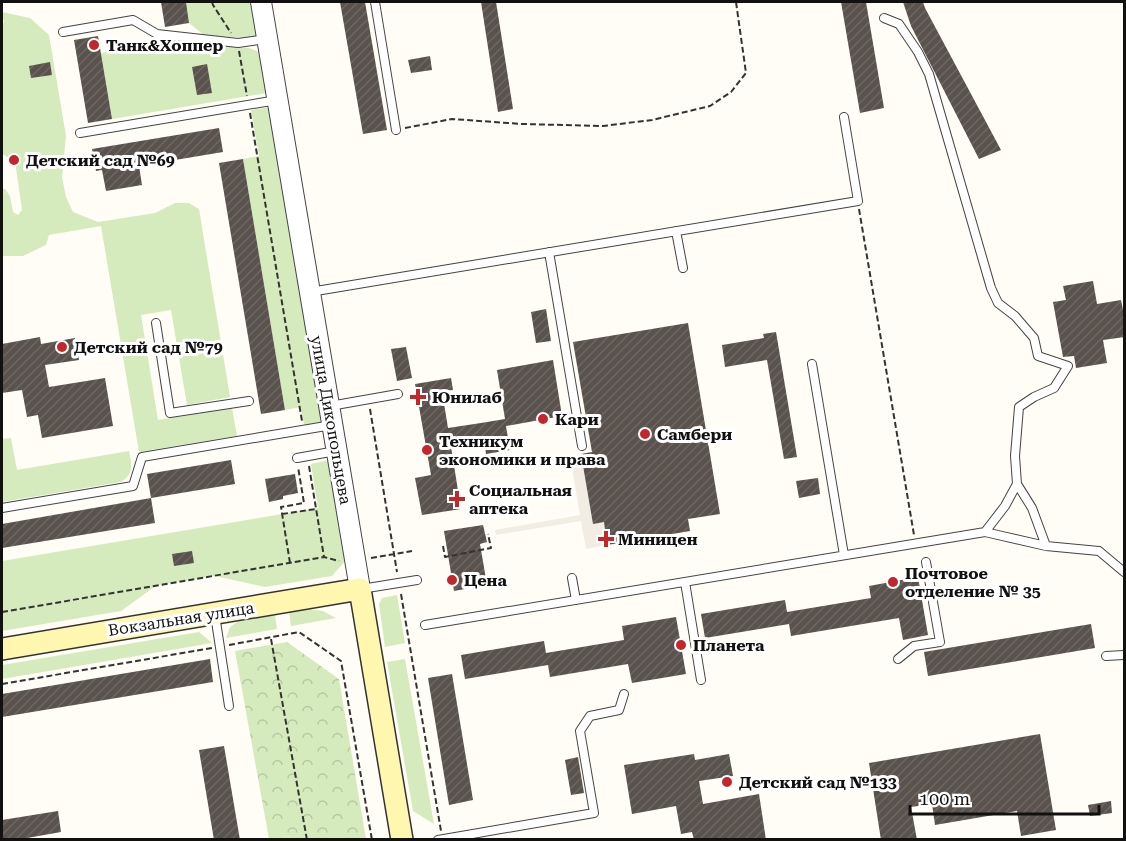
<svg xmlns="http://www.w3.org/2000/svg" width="1126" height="841" viewBox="0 0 1126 841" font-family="'Roboto Serif',serif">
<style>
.grass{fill:#d5ebbd}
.park{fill:url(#park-crowns)}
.plaza{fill:#f1ede2}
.building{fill:url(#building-hatch)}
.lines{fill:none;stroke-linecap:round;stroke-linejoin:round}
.service-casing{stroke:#444;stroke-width:10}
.tertiary-casing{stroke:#444;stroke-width:22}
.secondary-casing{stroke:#333;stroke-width:24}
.path{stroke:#333;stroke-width:2;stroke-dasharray:6 3;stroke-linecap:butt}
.service{stroke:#fff;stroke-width:8}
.tertiary{stroke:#fff;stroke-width:20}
.secondary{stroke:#fff6b0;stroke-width:21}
.poi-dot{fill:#c4262e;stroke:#fff;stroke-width:2}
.labels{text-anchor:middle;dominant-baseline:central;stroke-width:6;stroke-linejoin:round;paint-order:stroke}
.poi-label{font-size:16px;font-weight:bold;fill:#111;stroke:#fff;text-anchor:start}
.street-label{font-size:16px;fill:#111;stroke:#fff}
</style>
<defs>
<pattern id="park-crowns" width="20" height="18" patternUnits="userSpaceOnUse" patternTransform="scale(1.5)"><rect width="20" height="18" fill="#d5ebbd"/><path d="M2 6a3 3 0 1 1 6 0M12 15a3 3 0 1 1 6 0" fill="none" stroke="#b6c8a1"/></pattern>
<pattern id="building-hatch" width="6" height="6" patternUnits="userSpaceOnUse" patternTransform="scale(1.5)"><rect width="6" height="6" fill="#5a524d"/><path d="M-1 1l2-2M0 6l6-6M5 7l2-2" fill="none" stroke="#6d6662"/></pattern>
</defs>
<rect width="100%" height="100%" fill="#fffdf5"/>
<path class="grass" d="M186,2H252L258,35L245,38L204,35L189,23Z
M2,12L30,18L49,35L66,136L62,177L66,197L73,212L98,222L155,213L175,203H189L199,209L230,397L187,405L171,310L141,315L158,420L232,408L237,436L139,452L101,226L49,235L46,245L23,256H2V189H5L10,196L13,212L18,215L22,210L15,161L2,154V23H4Z
M156,43L249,48L257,51L261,56L267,93L112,119L101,53Z
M270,107L322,422L304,425L301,407L285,410L243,159L259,156L251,110Z
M11,438L17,470L129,451C132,465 134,474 121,482L2,502V439Z
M329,460L346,560L332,576L265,587L215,576L157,585L121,611L2,631V561L318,508L311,464Z
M397,595L405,643L385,647L379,604L382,598Z
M306,609L323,611L336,618L291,626L289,612Z
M275,615L277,629L226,638L230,627L237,622Z
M199,632L212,643L2,679V665Z
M405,659L434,824L413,811L387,662Z"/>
<path class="park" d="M287,642L339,679L366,839H269L235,651Z"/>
<path class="plaza" d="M581,454L593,523L604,522L607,545L586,549L581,521L496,535L495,530L580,515L570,456Z"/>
<path class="building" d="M161,2H186L189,23L165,27Z
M340,2H365L387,130L363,134Z
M481,2H496L513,109L498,112Z
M841,2H866L884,108L860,113Z
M903,2H923L925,8L1001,150L979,159L911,26Z
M98,36L112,119L88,123L74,40Z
M430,56L432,70L411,73L408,60Z
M50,62L52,75L31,78L29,66Z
M207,64L212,93L197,95L192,67Z
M219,128L223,152L139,166L142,185L106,191L102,170L96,171L92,149Z
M243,159L285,410L261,414L219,163Z
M1093,281L1097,304L1121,300L1125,320V337L1103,340L1107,363L1076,368L1074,356L1063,357L1053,302L1066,300L1063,286Z
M546,309L551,341L536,343L531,312Z
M688,323L720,514L688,519L690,531L607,545L604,522L593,524L581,454L592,452L573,342Z
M776,332L797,457L784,459L767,360L725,367L722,345L764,338L763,334Z
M40,337L41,344L75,338L79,360L45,365L49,387L105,378L113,426L42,438L38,415L27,417L22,390L2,393V344Z
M406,347L412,378L397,381L391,349Z
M553,360L562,416L506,426L510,450L486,454L484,441L451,447L461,509L422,515L415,478L431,475L415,384L451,378L453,390L442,391L448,428L481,423L505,419L497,370Z
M231,460L235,484L151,498L147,474Z
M295,474L298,493L283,496V499L269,502L265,479Z
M818,478L820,494L799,498L796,481Z
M151,498L155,523L2,548V524Z
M483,525L487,542L480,544L487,585L454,591L444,531Z
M192,551L194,563L174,566L172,554Z
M918,577L928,635L903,640L899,618L791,636L789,624L705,638L701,614L785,600L787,612L871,598L869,586Z
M676,617L686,674L632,683L628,664L550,677L548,665L465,679L461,655L544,641L546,653L624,640L622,626Z
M1091,624L1095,648L928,676L924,652Z
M210,659L213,682L2,717V694Z
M452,674L473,800L449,805L428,678Z
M1040,734L1056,830L1021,836L1017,811L935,825L932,804L911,807L917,840H881L869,763Z
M224,746L240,840H214L199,750Z
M694,754L695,760L729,754L733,776L699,781L703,804L759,794L766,840H694L692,832L681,834L676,806L632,814L624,765Z
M578,757L584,793L571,795L565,760Z
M1111,801L1112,813L1090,816L1088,805Z
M58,811L61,832L16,840H2V820Z"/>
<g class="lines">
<defs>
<path id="service" d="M375,2L396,130
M884,18L899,24L918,52L929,74L991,288L998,303L1015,316L1034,338L1038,356L1068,366L1054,388L1034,397L1019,407L1015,456L1017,484L1005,506L985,532
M63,32L133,20L157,34L238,43L266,39
M80,133L277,100
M676,231L683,268
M549,252L582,446
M310,292L858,201L844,117
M156,323L170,413L249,401
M812,364L844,555
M330,406L398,394
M297,458L336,451
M1017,484L1032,508L1046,546
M2,508L133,486L142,457L332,425
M572,578L576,600
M685,582L701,680
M361,589L417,580
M215,615L229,706
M425,625L985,532L1046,546L1099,551L1124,572
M1106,656L1124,655
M898,659L914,646L940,642L926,562
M438,840L594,813L580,731L590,716L619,710L624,694"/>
<path id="tertiary" d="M261,2L360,589"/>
<path id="secondary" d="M2,649L360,589L402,840"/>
</defs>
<use href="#service" class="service-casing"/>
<use href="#tertiary" class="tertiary-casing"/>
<use href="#secondary" class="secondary-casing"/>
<path class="path" d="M212,2L213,5L231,33
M239,51L247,96
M250,113L302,421
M405,128L452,119L522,124L603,126L652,120L710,106L731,92L746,73L736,2
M859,209L914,535
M370,409L397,572
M309,466L324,557
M282,514L316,509
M443,546L445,557L491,548L488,534
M371,558L412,551
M290,563L281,507L304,503L298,467
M401,594L441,831
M2,612L324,557L339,561
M271,639L307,840
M229,645L299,632L341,661L372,840
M2,684L212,648"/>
<use href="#service" class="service"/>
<use href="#tertiary" class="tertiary"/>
<use href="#secondary" class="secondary"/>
</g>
<g class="poi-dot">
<circle cx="94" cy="45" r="6"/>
<circle cx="14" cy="160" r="6"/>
<circle cx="62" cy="347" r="6"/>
<path d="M415 388h6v6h6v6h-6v6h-6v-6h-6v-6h6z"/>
<circle cx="543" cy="419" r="6"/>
<circle cx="645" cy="434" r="6"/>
<circle cx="427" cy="450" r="6"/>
<path d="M454 490h6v6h6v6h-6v6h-6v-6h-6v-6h6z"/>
<path d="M603 530h6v6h6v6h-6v6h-6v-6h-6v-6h6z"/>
<circle cx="452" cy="580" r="6"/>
<circle cx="893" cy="582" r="6"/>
<circle cx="681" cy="645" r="6"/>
<circle cx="727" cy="782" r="6"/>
</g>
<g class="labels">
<g class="poi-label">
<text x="106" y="45">Танк&amp;Хоппер</text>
<text x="26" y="160">Детский сад №69</text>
<text x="74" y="347">Детский сад №79</text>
<text x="432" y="397">Юнилаб</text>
<text x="555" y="419">Кари</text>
<text x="657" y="434">Самбери</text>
<text x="439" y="441">Техникум<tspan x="439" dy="18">экономики и права</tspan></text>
<text x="469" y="490">Социальная<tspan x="469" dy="18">аптека</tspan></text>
<text x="618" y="539">Миницен</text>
<text x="905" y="573">Почтовое<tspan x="905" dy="18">отделение № 35</tspan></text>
<text x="464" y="580">Цена</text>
<text x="693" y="645">Планета</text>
<text x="739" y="782">Детский сад №133</text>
</g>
<g class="street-label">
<text transform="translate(331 420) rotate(80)">улица Дикопольцева</text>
<text transform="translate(181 619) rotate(-9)">Вокзальная улица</text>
</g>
</g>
<rect width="1126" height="841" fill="none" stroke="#111111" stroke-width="6"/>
<path d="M910 805v9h189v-9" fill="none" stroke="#111111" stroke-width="3"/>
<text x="919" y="805" font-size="18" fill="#111111" stroke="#ffffff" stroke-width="4.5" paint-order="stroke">100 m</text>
</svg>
